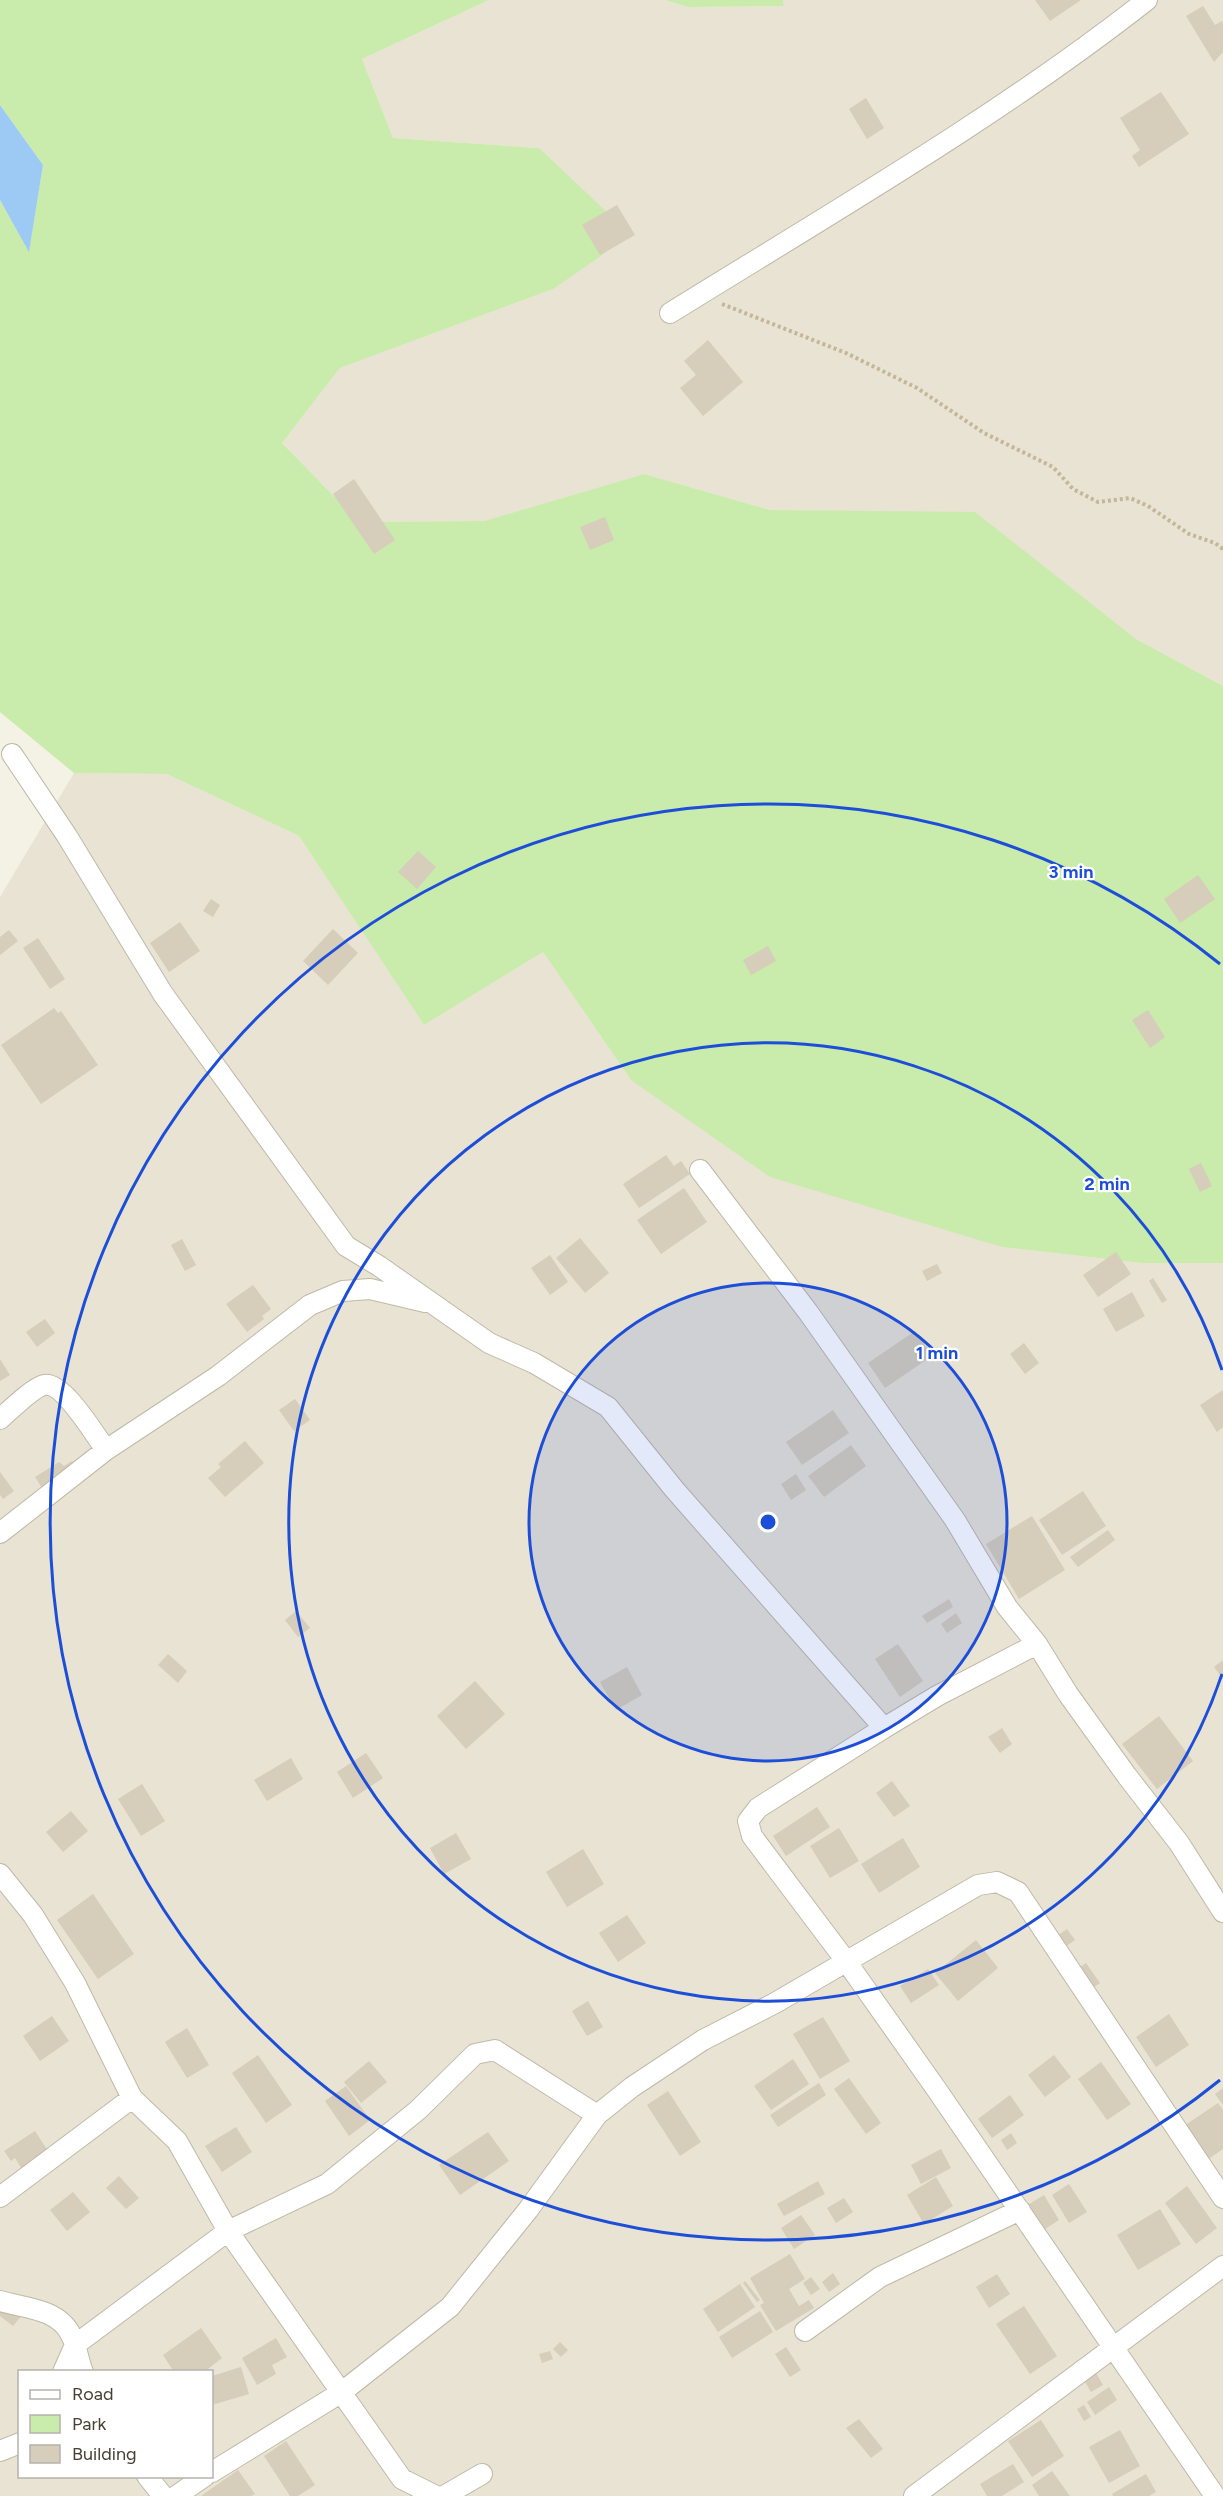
<svg xmlns="http://www.w3.org/2000/svg" width="1223" height="2496" viewBox="0 0 1223 2496" font-family="Figtree,sans-serif">
<style>
.residential{fill:#e8e3d3;fill-rule:evenodd}
.green{fill:#c9ebab}
.water{fill:#9dcaf5}
.building{fill:#d6cdba}
.lines{fill:none;stroke-linecap:round;stroke-linejoin:round}
.minor-casing{stroke:#c0b9a7;stroke-width:22}
.path{stroke:#c3b797;stroke-width:4;stroke-dasharray:3 3;stroke-linecap:butt}
.minor{stroke:#fff;stroke-width:20}
.ring{fill:none;stroke:#1d4ed8;stroke-width:3}
.centre{fill:#1d4ed8;stroke:#fff;stroke-width:3}
.ring-label{font-size:18px;text-anchor:middle;font-weight:bold;fill:#1d4ed8;stroke:#fff;stroke-width:4.5;stroke-linejoin:round;paint-order:stroke}
</style>
<rect width="100%" height="100%" fill="#f4f1e5"/>
<path class="residential" d="M489,0H665L688,7L784,6L783,0H1223V686L1136,639L975,513L770,510L644,474L484,521L359,522L282,443L340,368L553,289L539,148L393,138L362,59Z
M74,773L167,774L299,836L424,1025L543,952L631,1080L1002,1247L1141,1263H1223V2496H0V897ZM20,2372H212V2476H20Z"/>
<path class="green" d="M0,0H489L362,59L393,138L539,148L631,235L553,289L340,368L282,443L359,522L484,521L644,474L770,510L975,512L1136,639L1223,686V1263H1141L1002,1247L770,1177L631,1080L543,952L424,1025L299,836L167,774L74,773L0,712V200L29,251L43,165L0,105Z
M665,0H783L784,6L688,7Z"/>
<path class="water" d="M0,105L43,165L29,252L0,200Z"/>
<path class="building" d="M1035,0H1081L1050,21Z
M1203,6L1215,25L1222,21L1223,23V52L1214,62L1186,16Z
M1161,92L1189,134L1139,167L1132,156L1140,150L1120,118Z
M866,98L884,128L867,139L849,109Z
M617,205L635,235L600,255L582,225Z
M708,340L743,382L703,416L680,388L696,375L684,361Z
M354,479L395,540L374,554L333,494Z
M605,517L614,540L590,550L580,527Z
M418,851L436,867L417,889L398,872Z
M1198,875L1215,899L1180,923L1164,899Z
M211,899L220,905L213,917L203,911Z
M180,922L200,951L169,972L150,943Z
M333,929L358,953L328,985L303,961Z
M9,930L18,941L0,955V937Z
M38,938L65,979L50,989L23,948Z
M768,946L776,961L751,975L743,960Z
M54,1008L58,1013L61,1011L98,1065L41,1104L1,1045Z
M1148,1010L1165,1037L1150,1048L1132,1020Z
M666,1155L674,1166L681,1161L690,1174L639,1208L623,1184Z
M1201,1163L1212,1186L1200,1192L1189,1169Z
M684,1188L707,1222L661,1254L637,1220Z
M580,1238L609,1273L585,1293L556,1258Z
M182,1239L196,1265L185,1271L171,1245Z
M1116,1252L1131,1274L1098,1297L1083,1275Z
M550,1255L568,1282L550,1295L531,1268Z
M937,1264L942,1273L927,1281L922,1271Z
M1153,1278L1167,1300L1162,1303L1149,1281Z
M253,1285L271,1309L262,1316L264,1319L247,1332L226,1304Z
M1132,1292L1145,1316L1116,1332L1103,1309Z
M45,1319L55,1333L37,1347L26,1332Z
M915,1331L932,1356L885,1388L868,1363Z
M1024,1343L1039,1363L1025,1374L1010,1354Z
M0,1359L10,1375L0,1381Z
M1223,1390V1427L1217,1432L1200,1405Z
M295,1399L310,1420L294,1431L279,1410Z
M833,1410L849,1433L802,1465L786,1442Z
M245,1441L264,1463L225,1497L208,1478L221,1467L218,1464Z
M851,1445L866,1466L824,1497L808,1476Z
M72,1461L84,1481L51,1502L35,1477L59,1462L64,1466Z
M0,1472L14,1491L3,1499L0,1495Z
M796,1474L806,1490L791,1500L781,1484Z
M1083,1491L1106,1526L1062,1555L1039,1520Z
M1032,1516L1065,1570L1019,1599L986,1544Z
M1108,1530L1115,1540L1078,1567L1070,1557Z
M949,1599L953,1607L927,1623L922,1616Z
M296,1611L310,1628L298,1637L285,1620Z
M956,1613L962,1623L947,1633L941,1624Z
M898,1644L923,1681L900,1697L875,1659Z
M168,1654L187,1671L178,1683L158,1665Z
M1223,1660V1679L1214,1667Z
M627,1667L642,1695L616,1710L600,1682Z
M475,1681L505,1714L466,1749L437,1716Z
M1159,1716L1193,1761L1157,1789L1122,1744Z
M1002,1728L1012,1744L1000,1753L988,1737Z
M366,1753L383,1778L353,1798L337,1772Z
M291,1758L303,1779L267,1801L254,1780Z
M892,1781L910,1806L894,1817L876,1793Z
M142,1784L165,1821L141,1836L118,1799Z
M817,1807L830,1827L786,1856L773,1836Z
M71,1811L88,1831L63,1852L46,1832Z
M839,1828L859,1861L830,1878L810,1846Z
M456,1833L471,1859L444,1874L430,1848Z
M903,1838L920,1867L879,1893L861,1864Z
M583,1849L604,1884L567,1907L546,1872Z
M93,1894L134,1954L98,1979L57,1920Z
M627,1915L646,1943L618,1962L599,1933Z
M1067,1929L1075,1940L1065,1947L1057,1936Z
M976,1940L998,1968L958,2001L935,1973Z
M1086,1963L1100,1983L1087,1992L1073,1972Z
M928,1969L939,1985L911,2003L900,1986Z
M588,2001L603,2027L587,2036L572,2011Z
M1169,2014L1189,2045L1156,2067L1136,2037Z
M52,2016L69,2041L40,2061L23,2036Z
M823,2017L850,2061L820,2079L793,2034Z
M187,2028L209,2065L187,2078L165,2042Z
M258,2055L292,2105L266,2123L232,2073Z
M1054,2055L1071,2077L1045,2097L1028,2075Z
M793,2059L809,2084L771,2110L754,2086Z
M369,2061L387,2082L361,2103L344,2082Z
M1101,2062L1131,2104L1107,2120L1078,2079Z
M849,2078L881,2123L866,2134L834,2089Z
M819,2083L826,2095L778,2127L770,2115Z
M346,2086L370,2120L349,2136L325,2101Z
M1223,2088V2105L1215,2094Z
M668,2091L701,2142L680,2156L647,2105Z
M1010,2095L1024,2115L992,2138L978,2119Z
M1218,2103L1223,2110V2149L1207,2160L1184,2126Z
M236,2127L252,2152L222,2172L205,2146Z
M35,2131L57,2165L30,2182L15,2158L11,2161L4,2151Z
M488,2132L509,2161L460,2195L439,2165Z
M1011,2133L1017,2143L1007,2150L1001,2140Z
M941,2149L951,2168L921,2184L911,2165Z
M119,2176L139,2198L126,2209L106,2188Z
M936,2177L953,2206L924,2224L907,2195Z
M818,2181L825,2194L784,2216L777,2204Z
M1069,2184L1087,2212L1069,2223L1052,2195Z
M1187,2186L1217,2228L1196,2244L1165,2203Z
M73,2192L90,2212L67,2231L50,2210Z
M1044,2195L1059,2220L1042,2231L1026,2206Z
M844,2198L853,2212L836,2223L827,2208Z
M1160,2209L1181,2244L1138,2270L1117,2235Z
M801,2215L815,2235L794,2249L781,2228Z
M790,2254L805,2279L789,2289L799,2306L809,2300L814,2308L776,2331L760,2305L764,2303L750,2278Z
M833,2273L840,2284L829,2292L822,2282Z
M997,2274L1010,2294L989,2308L976,2287Z
M811,2277L820,2289L811,2295L803,2283Z
M745,2281L760,2300L757,2302L743,2283Z
M740,2284L755,2307L718,2332L703,2309Z
M0,2295L23,2314L13,2326L0,2316Z
M1024,2306L1057,2356L1030,2374L996,2324Z
M760,2311L773,2332L732,2358L719,2337Z
M201,2328L222,2358L204,2372H174L163,2355Z
M276,2338L287,2357L272,2365L276,2374L257,2385L242,2358Z
M560,2342L568,2350L561,2357L553,2349Z
M786,2347L801,2370L790,2377L775,2354Z
M550,2351L553,2359L542,2363L539,2354Z
M241,2367L249,2394L212,2405V2376Z
M1096,2373L1103,2385L1091,2392L1084,2380Z
M1109,2387L1117,2400L1095,2415L1087,2402Z
M1084,2405L1091,2417L1084,2421L1077,2409Z
M859,2419L883,2449L871,2458L846,2428Z
M1041,2420L1064,2456L1032,2477L1008,2441Z
M1120,2430L1140,2466L1109,2483L1089,2447Z
M286,2441L315,2485L298,2496H290L264,2456Z
M1013,2464L1024,2482L1002,2496H987L980,2484Z
M238,2470L255,2494L251,2496H201Z
M1052,2471L1070,2496H1039L1032,2485Z
M1146,2474L1156,2492L1149,2496H1113L1112,2494Z"/>
<g class="lines">
<defs>
<path id="minor" d="M670,313C831,213 998,117 1147,0
M12,754L67,836L163,994L346,1246L379,1266L489,1343L534,1363L608,1407L674,1489L884,1728L937,1696L1037,1644
M700,1170L808,1312L955,1520L1007,1607L1037,1644L1068,1694L1127,1776L1179,1843L1223,1912
M0,1419C9,1411 34,1387 44,1385C63,1381 95,1435 106,1450
M0,1533L106,1450L218,1376L310,1305L343,1291L370,1289L425,1302
M884,1728L758,1808L748,1821L752,1836L846,1961L937,2090L1215,2496
M0,1874L33,1915L75,1983L132,2098L177,2141L228,2231L402,2479L436,2496
M0,2197L132,2098
M0,2301C25,2308 59,2309 71,2335C77,2346 78,2360 83,2372
M805,2331L880,2277L1020,2210
M63,2372L75,2345L228,2231L327,2184L418,2110L475,2054L495,2050L597,2115
M0,2451L20,2443
M212,2472L342,2392L450,2307L528,2210L597,2115L632,2087L703,2040L775,2003L978,1885L997,1882L1018,1892L1223,2198
M147,2476L163,2496
M176,2496L205,2476
M444,2496L482,2474
M914,2496L1223,2266"/>
</defs>
<use href="#minor" class="minor-casing"/>
<path class="path" d="M722,304L846,353L917,388L984,433L1053,467L1073,489L1098,502L1130,498L1148,506L1189,534L1215,543L1223,549"/>
<use href="#minor" class="minor"/>
</g>
<circle cx="768" cy="1522" r="239" fill="#1d4ed8" fill-opacity=".12"/>
<g class="ring">
<circle cx="768" cy="1522" r="239"/>
<path d="M1222 1674A479 479 0 1 1 1222 1370"/>
<path d="M1220 2080A718 718 0 1 1 1220 964"/>
</g>
<circle cx="768" cy="1522" r="9" class="centre"/>
<g class="ring-label">
<text x="1071" y="878">3 min</text>
<text x="1107" y="1190">2 min</text>
<text x="937" y="1359">1 min</text>
</g>
<rect x="18" y="2370" width="195" height="108" fill="#ffffff" stroke="#b5b3ae" stroke-width="1.5"/>
<rect x="30" y="2390" width="30" height="9" fill="#ffffff" stroke="#b5b3ae" stroke-width="1.5"/>
<text x="72" y="2400" font-size="18" fill="#474134">Road</text>
<rect x="30" y="2415" width="30" height="18" fill="#c9ebab" stroke="#b5b3ae" stroke-width="1.5"/>
<text x="72" y="2430" font-size="18" fill="#474134">Park</text>
<rect x="30" y="2445" width="30" height="18" fill="#d6cdba" stroke="#b5b3ae" stroke-width="1.5"/>
<text x="72" y="2460" font-size="18" fill="#474134">Building</text>
</svg>
